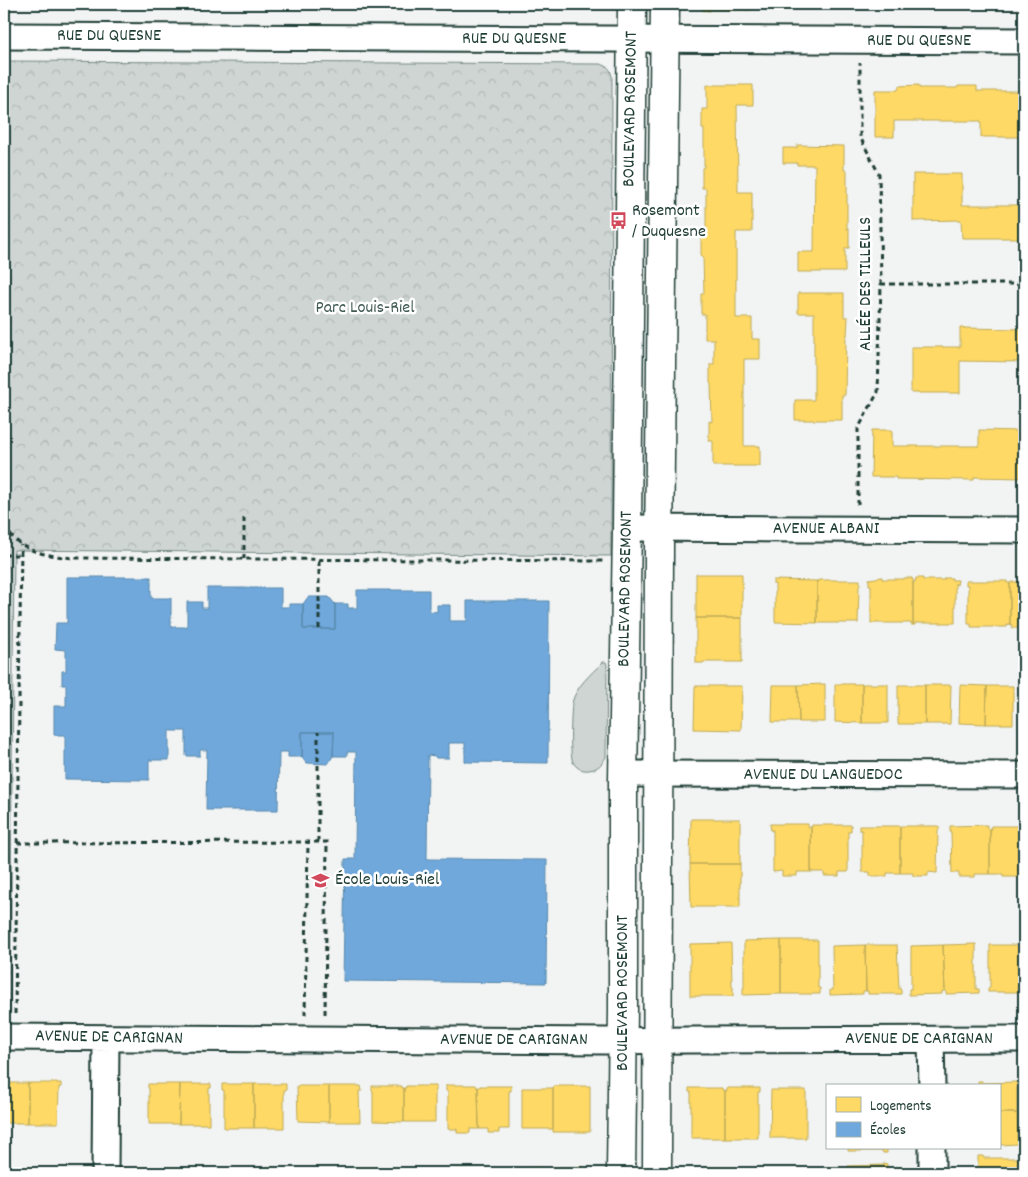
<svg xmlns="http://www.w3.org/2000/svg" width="1028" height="1177" viewBox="0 0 1028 1177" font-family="Dekko,sans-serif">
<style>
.grass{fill:#ced5d3;stroke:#768984}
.forest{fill:url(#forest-crowns);stroke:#768984}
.homes{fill:#ffd966;stroke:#bcaa57}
.schools{fill:#6fa8dc;stroke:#5788aa}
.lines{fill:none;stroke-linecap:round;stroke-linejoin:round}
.minor-casing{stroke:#1f3d34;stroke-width:29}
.secondary-casing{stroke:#1f3d34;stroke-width:31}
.path{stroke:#1f3d34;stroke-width:3;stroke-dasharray:5 4;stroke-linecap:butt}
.minor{stroke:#fff;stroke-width:25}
.secondary{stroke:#fff;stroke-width:28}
.labels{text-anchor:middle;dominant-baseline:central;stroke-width:5;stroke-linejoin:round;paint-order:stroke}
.street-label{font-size:18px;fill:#1f3d34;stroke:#fff}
.poi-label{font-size:18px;fill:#1f3d34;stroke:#fff;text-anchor:start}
.park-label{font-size:18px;fill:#425b54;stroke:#fff}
</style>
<defs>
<pattern id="forest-crowns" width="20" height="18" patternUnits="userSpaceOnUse" patternTransform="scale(1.25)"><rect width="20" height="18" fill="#ced5d3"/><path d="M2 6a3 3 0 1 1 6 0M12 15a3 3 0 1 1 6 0" fill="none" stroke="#b0b8b6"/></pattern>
</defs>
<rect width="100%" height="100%" fill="#f2f3f3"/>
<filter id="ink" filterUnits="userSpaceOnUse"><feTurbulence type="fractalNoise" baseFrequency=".02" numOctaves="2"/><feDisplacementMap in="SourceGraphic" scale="10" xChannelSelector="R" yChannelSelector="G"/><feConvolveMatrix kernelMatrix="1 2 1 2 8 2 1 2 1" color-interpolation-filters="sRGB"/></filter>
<g filter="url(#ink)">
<path class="grass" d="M603,662H606L607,665L606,757C602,764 598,769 589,770C582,771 576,768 573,762C569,753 571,715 572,703C576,686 591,674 603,662Z"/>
<path class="forest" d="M4,61L600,64C608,66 610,68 612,76L611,556L14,550L10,1012H4Z"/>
<path class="homes" d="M703,4H751V10L710,9V11L702,10Z
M707,85H753V105H737L738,192H752V232H736V318H752V339H760V359H744V446H760V466H713V441H709V421L712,422L711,384L710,383V364H714V339H705V314H701V294H704L703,256H701V237L706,236V188H702V168L704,167V129H702V109H707Z
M919,85V88H957L958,86H977V91H1024V122H1021V137H981V121H894V137H875V90H898L899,86Z
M797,145L844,146V170H847V229L849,228V248H845V272H798V252H814L815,165H797V163H783V148H797Z
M913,174H962V205H1024V238H962L961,220L913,221Z
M798,293H844V317H848L847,336H846L845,395H842V420H795V400H814V313H798Z
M960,328L1024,329V362L960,361V393H911V347H960Z
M872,430H892V446H979V430L1019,431V446H1024V481L1023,480V478L974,477V480L896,479V477H871Z
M696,574H742V618H696Z
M882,577V579H904V578H912L911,579H913V625H911V623H871V585H869V579Z
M916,578H923V580H944V578H952V580H958L957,585L955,583V623H915V625H913V582H915Z
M773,580L817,581V623L775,622V584H773Z
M819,580H860V585H859L858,623H817V581Z
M966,581H1007V583H1010V624L1007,625V627H971V624H968V585H966Z
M1012,582H1024V628H1012V625L1010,624V583Z
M696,618H742V662H703V663H696Z
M825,684V722H799L798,685Z
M835,684H862V723L835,722Z
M862,684H888V723H862Z
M773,685H798L799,722H772Z
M898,685H925V724H898Z
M925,685H951L950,724H925Z
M960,685L987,686L986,724L959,723Z
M695,686H742L741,730L694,729Z
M987,686H1013V724H986Z
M691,819H740V864H690Z
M770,824H808V827H811V872H797V876H782V871L773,872V830L771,831Z
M812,825H851V831H848V872H839V876H824V872H811V827H812Z
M987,825V829L990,828V874H975V877H959V873H952L951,832H950V826Z
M859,826H900V873H887V876H870V872H862V830H859Z
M900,826H939V830H938L937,873L928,872V876H913V873H900Z
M991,826H1024V873L1019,874V877H1003V874H990V828H991Z
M690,864H740V907H691Z
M781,940V994L743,995V988H744V941Z
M781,940H818V988H820V994H781Z
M731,943L732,987H733V996H690V944Z
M976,944V989H979V993L946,994V991H945L943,945Z
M865,945L866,991H863V994L830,995V990H833L832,946Z
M865,945H897L899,989H901V994H868V991H866Z
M943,945L945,991H942V994L909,995V989H911V946Z
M990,945H1022L1023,992H988V988L990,987Z
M1022,945H1024V992H1023Z
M978,1081H982V1083L1017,1082V1113H999V1086H978Z
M4,1083H28V1123H4Z
M28,1083H61V1087H59L58,1123H28Z
M148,1084H180L179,1124H149V1088H148Z
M180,1084H211V1088H209V1124H179Z
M222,1084H254V1128H224V1090H222Z
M254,1084H286V1090H284V1128H254Z
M446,1085H476L477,1088L478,1087L479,1129H470V1133H457V1129H448V1091H446Z
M297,1086H329V1122L298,1121Z
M329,1086H361L362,1091H359L360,1122H329Z
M372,1086H402V1088H404V1122L373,1121V1091H372Z
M406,1086H436V1091H435V1122H404V1088H406Z
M480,1086H511V1091H509V1129H499V1133H488V1129H479L478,1087H480Z
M554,1086H590V1132H553V1088Z
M522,1088H553V1129H522Z
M689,1088H722L723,1091L725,1090V1138H691V1092H689Z
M727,1088H760V1092H758V1138H725V1090L727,1091Z
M771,1090H806V1138H770Z
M999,1113H1017L1018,1144L999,1145Z
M848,1148H887V1153H883V1151H848Z
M978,1156H983L984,1158H1018V1173H978Z
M884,1163L887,1164V1173H848V1166L884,1165Z
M559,1167H584L583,1170H590V1173H552V1170H559Z
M530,1168H543L542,1172L552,1173H522L530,1172Z
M456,1170H467V1173H456Z
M488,1170H499V1173H488Z
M698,1170H704V1172H744V1173H698Z
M223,1171H254V1173H223Z
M254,1171H283V1173H254Z
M148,1172H179V1173H148Z"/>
<path class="schools" d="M67,577H151V598H171V627H187V602H202V608H207V588H281V607H289V604H303V629H335V604H348V608H357V590H429V611L437,612V605H450V621H467V601H549L548,763L465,762V743H449V758H436L435,756L428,755L427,859L547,860L546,983L343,981L345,859H355L356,752H347V756H333L334,732H302V757H288V752H279L278,810H206L207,750H200V756H186V731H169V760H149V780L65,779V735H54V706H66V685H62V671H66V650L55,649L56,623H67Z
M308,597H329L335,604V629H303V604Z
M302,732H334L333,756L328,764L307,763L302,757Z"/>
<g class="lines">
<defs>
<path id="minor" d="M4,36L1024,41
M627,528L1024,530
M623,774L1024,775
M4,1037L605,1041L688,1040L1024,1039
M931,1040L932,1086
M932,1148V1173
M105,1173L106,1038"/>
<path id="secondary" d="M621,1173L623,1009V781L627,528L632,4
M657,1173L659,546L665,4"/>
</defs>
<use href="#minor" class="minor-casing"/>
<use href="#secondary" class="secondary-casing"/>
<path class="path" d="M881,284H1024
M858,505V429L878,392L881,284L879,174L860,137V63
M4,527C9,533 14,540 21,544C36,555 56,556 74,558L604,561
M4,555H20
M244,559V518
M319,629V559
M318,842V732
M17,843L327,842L325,1015
M15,1014L21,545
M305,1015L308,842"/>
<use href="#minor" class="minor"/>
<use href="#secondary" class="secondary"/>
</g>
</g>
<defs>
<symbol id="bus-bare" viewBox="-9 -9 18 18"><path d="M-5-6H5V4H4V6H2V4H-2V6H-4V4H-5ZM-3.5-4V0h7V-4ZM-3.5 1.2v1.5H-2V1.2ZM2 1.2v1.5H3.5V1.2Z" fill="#d1495b" stroke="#fff" stroke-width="2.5" paint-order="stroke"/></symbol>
<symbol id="school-bare" viewBox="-9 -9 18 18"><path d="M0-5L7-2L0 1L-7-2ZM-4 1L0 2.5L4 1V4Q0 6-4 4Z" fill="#d1495b" stroke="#fff" stroke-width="2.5" paint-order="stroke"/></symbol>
</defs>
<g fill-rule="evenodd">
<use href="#bus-bare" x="606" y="208" width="25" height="25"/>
<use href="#school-bare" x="308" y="868" width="25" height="25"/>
</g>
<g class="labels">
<g class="street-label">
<text x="109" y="36">RUE DU QUESNE</text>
<text x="514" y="39">RUE DU QUESNE</text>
<text x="919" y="41">RUE DU QUESNE</text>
<text transform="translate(631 109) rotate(-89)">BOULEVARD ROSEMONT</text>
<text transform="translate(866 284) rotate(-90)">ALLÉE DES TILLEULS</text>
<text x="826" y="529">AVENUE ALBANI</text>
<text transform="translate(626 589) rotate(-89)">BOULEVARD ROSEMONT</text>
<text x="823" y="775">AVENUE DU LANGUEDOC</text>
<text transform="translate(623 993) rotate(-90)">BOULEVARD ROSEMONT</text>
<text transform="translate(109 1038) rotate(1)">AVENUE DE CARIGNAN</text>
<text x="919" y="1039">AVENUE DE CARIGNAN</text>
<text x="514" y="1040">AVENUE DE CARIGNAN</text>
</g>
<g class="poi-label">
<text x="632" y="211">Rosemont<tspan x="632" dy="21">/ Duquesne</tspan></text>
<text x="335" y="880">École Louis-Riel</text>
</g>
<g class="park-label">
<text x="365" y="308">Parc Louis-Riel</text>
</g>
</g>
<rect width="1028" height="1177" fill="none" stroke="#fff" stroke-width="20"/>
<rect x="10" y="10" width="1008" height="1157" fill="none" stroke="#1f3d34" stroke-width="2" filter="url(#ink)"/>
<rect x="826" y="1084" width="175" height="65" fill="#ffffff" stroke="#a5b1ae"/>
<rect x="836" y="1097" width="25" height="15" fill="#ffd966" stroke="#a5b1ae"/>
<text x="870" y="1110" font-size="15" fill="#1f3d34">Logements</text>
<rect x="836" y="1122" width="25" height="15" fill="#6fa8dc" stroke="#a5b1ae"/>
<text x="870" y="1134" font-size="15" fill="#1f3d34">Écoles</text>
</svg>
